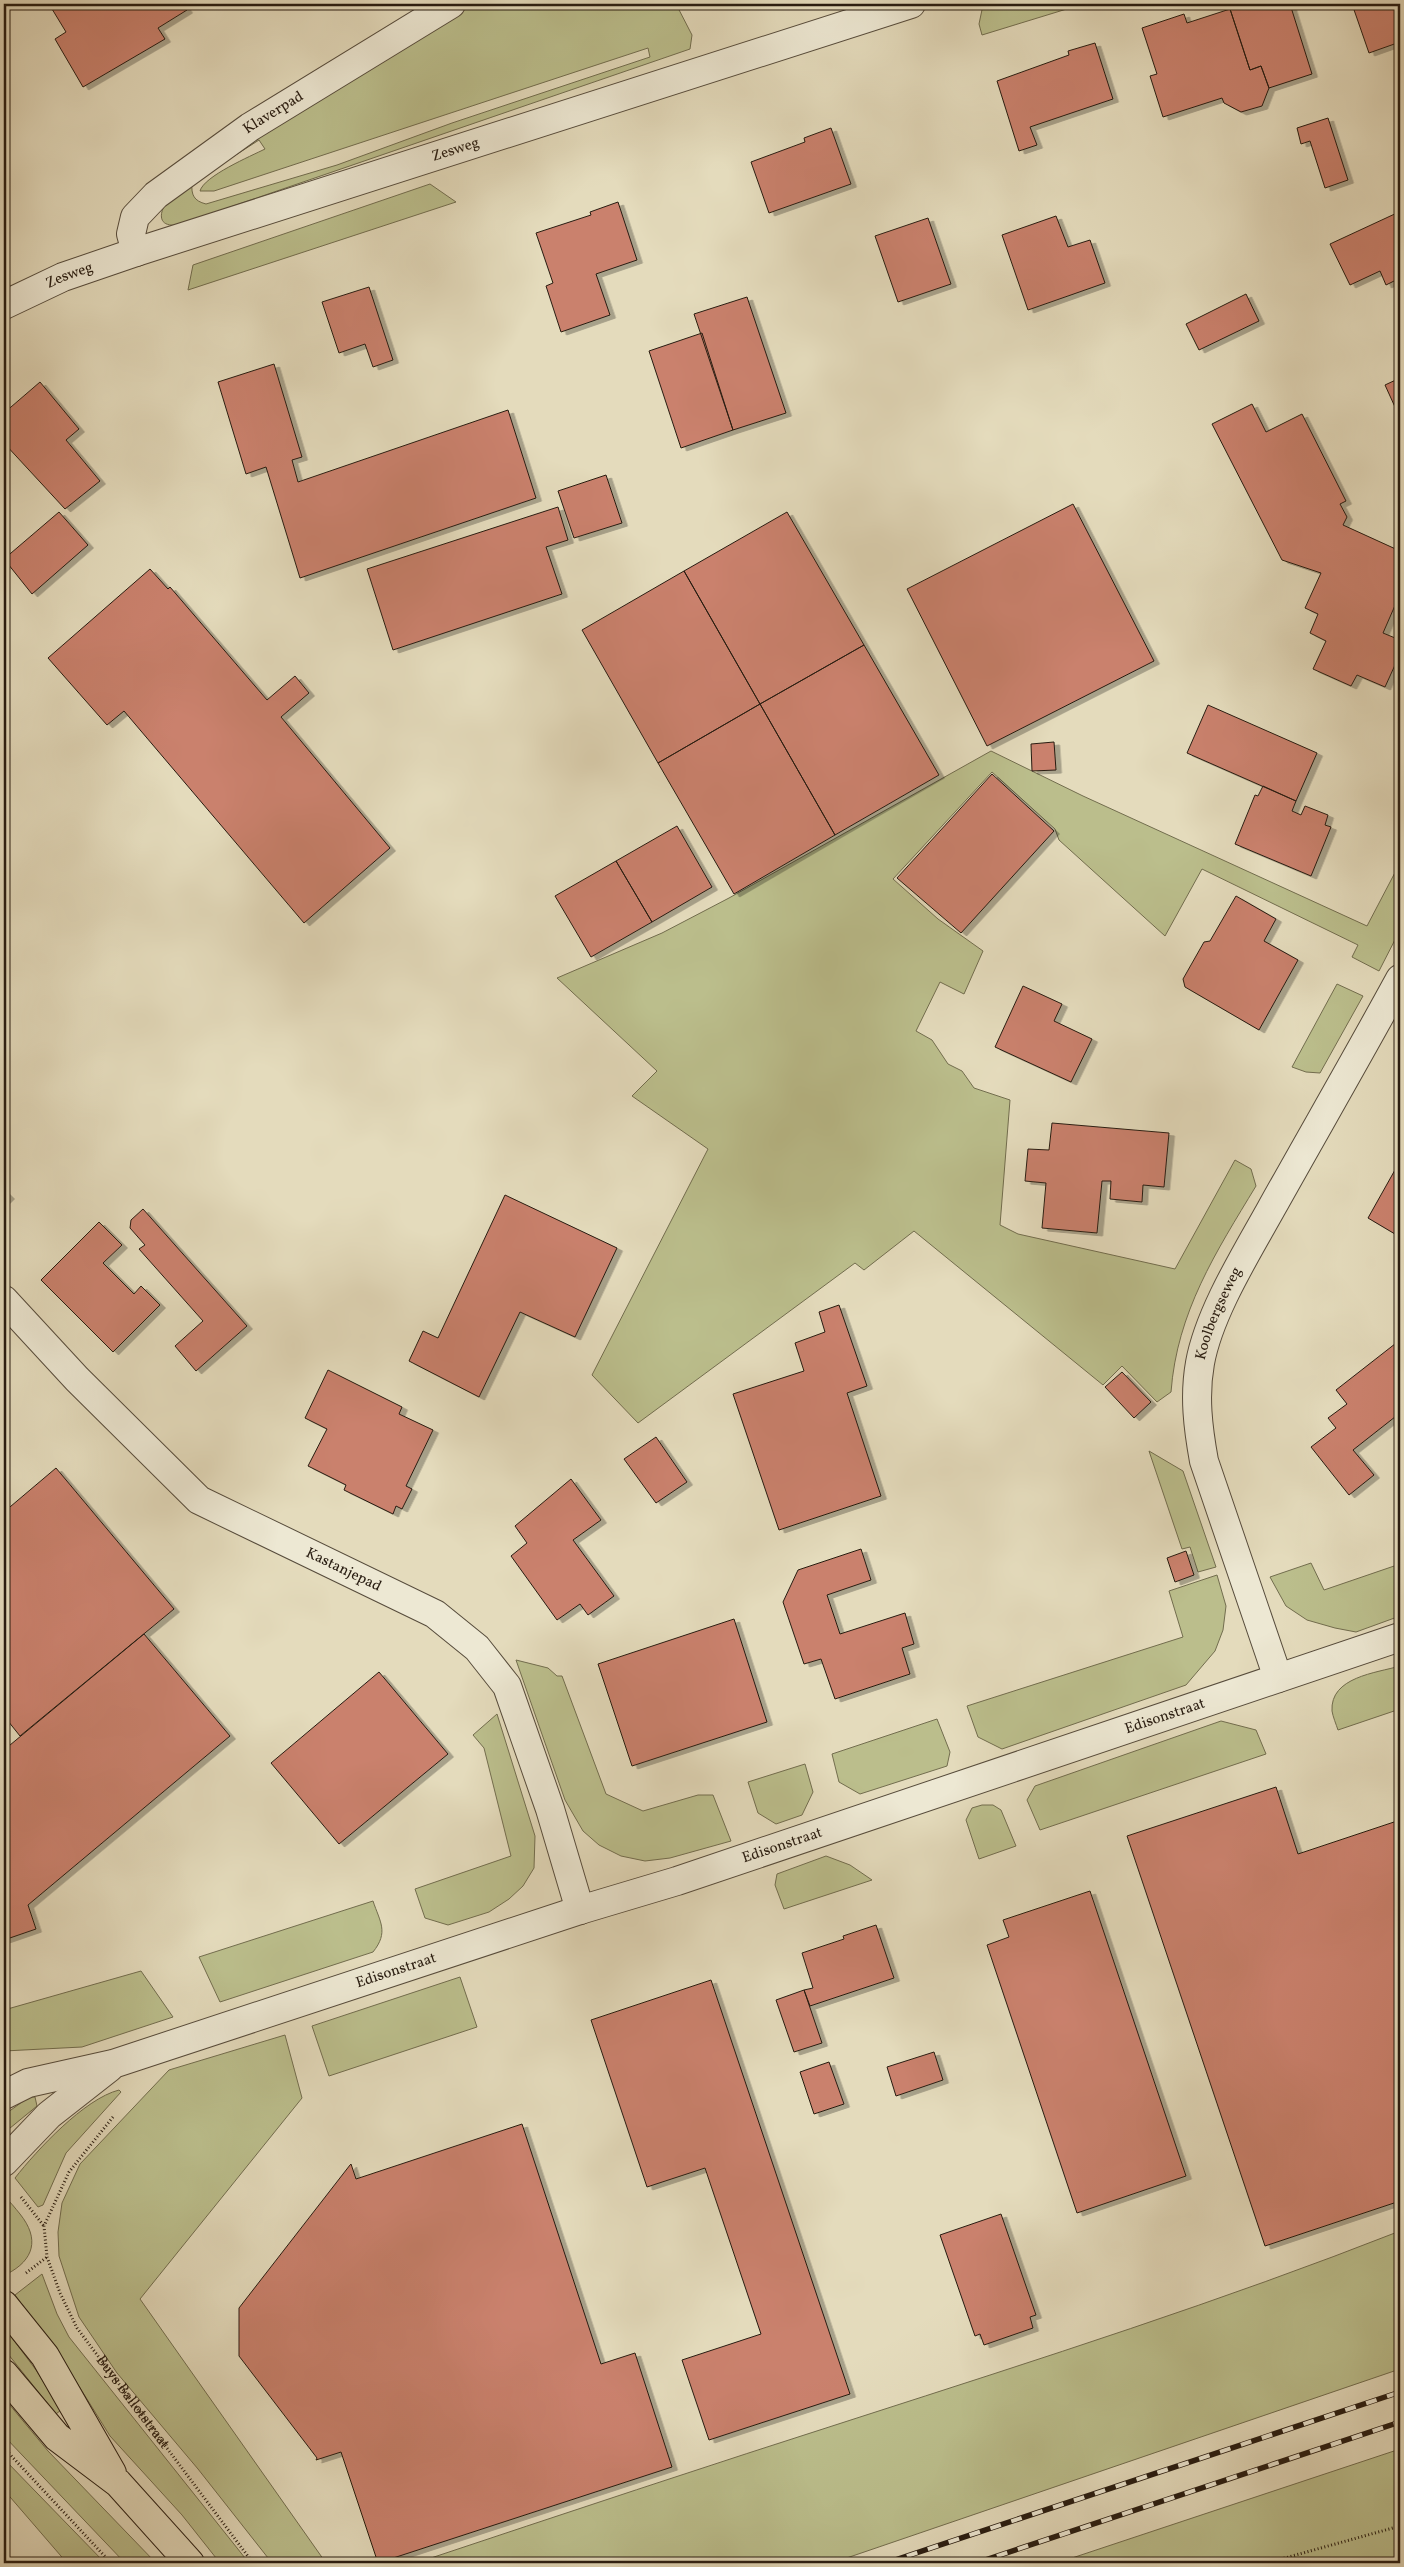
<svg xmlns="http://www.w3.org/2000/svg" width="1404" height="2567" viewBox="0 0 1404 2567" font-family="Vollkorn,serif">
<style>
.green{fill:#bbbe8c;stroke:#726d4e;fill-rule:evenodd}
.building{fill:#ca816d;stroke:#281c11;filter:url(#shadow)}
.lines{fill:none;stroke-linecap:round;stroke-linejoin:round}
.minor-casing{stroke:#574c3c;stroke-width:30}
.major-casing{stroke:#281c11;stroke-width:30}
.path{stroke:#281c11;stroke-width:3;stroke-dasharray:1 2.5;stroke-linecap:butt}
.minor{stroke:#ede8d3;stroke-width:28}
.major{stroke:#e4dbbc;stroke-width:28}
.rail-casing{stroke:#281c11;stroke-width:5.5}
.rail{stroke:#ede8d3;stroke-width:4;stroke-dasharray:11;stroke-linecap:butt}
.labels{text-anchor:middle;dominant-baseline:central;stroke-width:4;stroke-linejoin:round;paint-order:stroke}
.street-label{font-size:15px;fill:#281c11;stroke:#ede8d3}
</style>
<defs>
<filter id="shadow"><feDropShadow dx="5.5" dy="3" stdDeviation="0" flood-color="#0004"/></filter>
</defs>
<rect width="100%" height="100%" fill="#e4dbbc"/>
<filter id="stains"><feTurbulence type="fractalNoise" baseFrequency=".004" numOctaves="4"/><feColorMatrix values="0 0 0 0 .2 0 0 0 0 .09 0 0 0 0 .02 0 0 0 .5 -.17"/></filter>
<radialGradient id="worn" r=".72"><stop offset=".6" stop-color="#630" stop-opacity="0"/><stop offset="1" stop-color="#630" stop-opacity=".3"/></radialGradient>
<path class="green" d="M466,4H676L692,35L690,49L178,225C151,228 162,203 175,193C266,123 369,65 466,4ZM648,48L650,57L452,123L337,165L206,204C194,201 191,195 192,183L259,140L265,149C251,156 204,176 200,191H214Z
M987,4H1083L982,35L979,24L983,5Z
M430,184L456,202L188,290L193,265Z
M991,751L1083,796L1367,926L1400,863V930L1379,971L1352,957L1358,945L1202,869L1165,936L1059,840L1055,829L992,772L893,879L938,919L983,951L964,994L940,982L916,1031L932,1040L948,1064L962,1071L974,1088L1010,1100L1000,1225L1018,1234L1175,1269L1235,1160L1251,1169L1256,1186C1216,1252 1177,1312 1171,1392L1157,1402L1122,1366L1103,1385L914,1231L864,1270L855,1263L638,1423L592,1375L708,1149L632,1096L657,1071L557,978L662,933L729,898Z
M1337,984L1363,996L1320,1073L1306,1072L1292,1067Z
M1149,1451L1183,1471L1216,1567L1198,1572L1190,1547L1182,1549Z
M1311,1563L1324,1590L1400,1564V1616L1356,1632L1335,1628L1307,1620L1286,1606L1270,1577Z
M1217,1575L1226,1606L1223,1630L1215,1651L1186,1685L1002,1749L978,1737L967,1706L1183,1637L1169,1591Z
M516,1660L548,1668L557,1676H562L606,1794L643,1811L698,1795H713L731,1841L670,1858L645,1861L621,1856L599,1845L583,1831L565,1800Z
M1400,1666V1709L1338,1730C1336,1724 1333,1717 1332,1711C1330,1677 1376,1673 1400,1666Z
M497,1714L535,1836L534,1868L523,1886L509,1899L489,1912L448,1925L425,1918L415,1889L511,1856L484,1748L473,1735Z
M937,1719L950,1752L947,1766L860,1794L839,1782L832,1754Z
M1221,1721L1256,1730L1266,1754L1040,1830L1027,1800L1035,1786Z
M805,1764L813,1792L802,1815L776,1824L758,1813L748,1782Z
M982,1805H993L1001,1810L1016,1846L979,1859L966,1820L972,1808Z
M826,1856L850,1865L872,1880L784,1909L775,1885L777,1874Z
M373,1901C380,1922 389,1932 373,1952L220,2002L199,1957Z
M141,1971L173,2017L82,2047L4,2051V2010Z
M460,1977L477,2027L329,2076L312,2026Z
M285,2035L302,2098L140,2299L326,2563H272L198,2469L117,2373L79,2317L59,2256L58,2232L62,2203L80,2164L169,2070Z
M119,2090L121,2092L66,2153L43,2205L38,2207L15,2178C37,2150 84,2099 119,2090Z
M29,2097H35L37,2106L4,2133V2115Z
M4,2197C10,2201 15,2208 20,2214C40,2239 34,2260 7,2274L4,2271Z
M1400,2231V2369L832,2563H416C563,2514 710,2465 857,2418C1040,2359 1222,2301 1400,2231Z
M42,2274L57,2314L69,2337L249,2563H220L182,2515L110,2436L62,2359L15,2295Z
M4,2327L36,2370L61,2410L56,2414L4,2349Z
M4,2398L48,2451L156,2563H125L4,2436Z
M1400,2449V2563H1057Z
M4,2459L105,2563H67L4,2490Z"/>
<path class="building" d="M49,4H90L92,7L97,4H183L187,10L158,28L165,39L83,87L55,39L66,32Z
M1247,4H1290L1312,74L1269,88L1261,66L1250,70L1230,9Z
M1352,4H1400V42L1369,53Z
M1230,9L1250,70L1261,66L1269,88L1262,106L1241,112L1224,103L1222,98L1163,117L1150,76L1157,74L1142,28L1184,14L1187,23Z
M1095,43L1113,99L1030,127L1037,145L1019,151L997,81L1069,55L1068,51Z
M1328,118L1348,180L1325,188L1310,141L1301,144L1297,128Z
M831,128L851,184L769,213L751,162L805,142L804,138Z
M618,202L637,260L596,274L610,315L561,332L546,286L553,283L536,233L591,215L590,212Z
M1399,212L1400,278L1386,285L1380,271L1350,285L1330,244Z
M1056,216L1068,247L1090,240L1105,283L1028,310L1002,235Z
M928,218L951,284L898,302L875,236Z
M369,287L393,360L373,367L365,344L339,353L322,302Z
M1246,294L1259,321L1199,350L1186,324Z
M747,297L786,413L733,430L694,314Z
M702,333L733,430L681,448L649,351Z
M274,364L302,457L292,460L298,482L508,410L536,498L300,578L266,467L246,474L218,382Z
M1400,378V418L1385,385Z
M40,382L79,429L66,440L100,481L65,509L4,443V413Z
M1252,404L1266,432L1302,414L1346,501L1340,504L1347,517L1343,525L1400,551V594L1383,633L1400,640V654L1385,687L1357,675L1351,686L1313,669L1326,641L1310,633L1318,614L1305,608L1321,573L1282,560L1212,424Z
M606,475L622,523L574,538L558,491Z
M1073,504L1154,661L987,746L907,589Z
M558,507L568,540L546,547L562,594L393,650L367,569Z
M59,512L88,545L32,594L4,559Z
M787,512L864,645L760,704L684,571Z
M150,569L168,589L170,587L267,700L295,676L309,693L281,717L390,848L304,923L124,711L107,725L48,658Z
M684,571L760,704L658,763L582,630Z
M864,645L939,775L835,835L760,704Z
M760,704L835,835L734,894L658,763Z
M1208,705L1317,753L1296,801L1187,753Z
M1054,742L1056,770L1032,771L1031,744Z
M992,774L1054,831L961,933L897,878Z
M1263,786L1296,801L1292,811L1301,815L1305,806L1328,815L1325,825L1331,827L1311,876L1235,844L1255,795L1258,796Z
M677,826L712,887L652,922L616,861Z
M616,861L652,922L591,957L555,896Z
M1236,896L1276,919L1264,941L1298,960L1259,1030L1185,987L1183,979L1204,942L1210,941Z
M1023,986L1062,1004L1054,1021L1092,1039L1071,1082L995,1047Z
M1052,1123L1169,1133L1164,1187L1143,1185L1142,1202L1110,1199L1111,1181H1102L1097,1233L1042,1228L1046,1183L1025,1181L1028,1149L1049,1150Z
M1400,1161V1237L1368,1218Z
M4,1191L9,1196L4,1201Z
M505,1195L617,1248L575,1337L520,1312L479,1397L409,1361L423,1331L438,1338Z
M143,1209L247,1326L196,1371L175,1346L203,1321L139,1249L145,1245L130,1228L131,1220Z
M99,1222L122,1245L103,1263L134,1294L141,1286L160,1305L113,1352L41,1280Z
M839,1305L867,1386L847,1393L881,1496L779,1530L733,1394L804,1371L795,1343L825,1332L819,1312Z
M1400,1340V1413L1353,1450L1374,1475L1349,1495L1311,1447L1336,1428L1328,1418L1347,1404L1336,1390Z
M328,1370L402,1407L399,1414L433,1430L406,1486L412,1489L402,1509L396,1506L393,1514L344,1490L346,1485L308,1466L327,1429L305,1418Z
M1122,1372L1151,1402L1134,1418L1105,1387Z
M656,1437L687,1482L656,1503L624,1459Z
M56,1468L174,1609L20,1736L4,1716V1512Z
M571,1479L601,1520L573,1540L614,1596L588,1615L580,1604L557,1620L511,1556L527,1543L515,1526Z
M861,1549L871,1580L827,1595L840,1634L905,1613L914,1644L902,1648L910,1674L835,1699L821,1659L804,1664L783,1602L798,1570Z
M1186,1551L1194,1575L1175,1582L1167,1558Z
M734,1619L767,1722L632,1766L598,1664Z
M144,1634L230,1736L28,1905L36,1929L4,1940V1750Z
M379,1672L448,1754L339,1844L271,1763Z
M1276,1787L1298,1854L1400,1820V2201L1265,2246L1127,1836Z
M1090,1891L1186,2176L1077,2213L987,1945L1009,1937L1003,1920Z
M876,1925L894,1978L810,2006L804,1990L813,1988L802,1953L844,1939L843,1936Z
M711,1980L850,2394L709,2440L682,2360L761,2334L705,2168L647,2187L591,2020Z
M804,1990L822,2043L794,2052L776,2000Z
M934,2052L943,2080L896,2096L887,2067Z
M829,2062L844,2104L814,2114L800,2072Z
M522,2124L601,2364L635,2353L672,2467L378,2563L341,2452L316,2460L317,2458L239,2356V2308L350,2165L351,2164L356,2179Z
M1001,2214L1036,2315L1030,2317L1033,2328L984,2345L980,2334L975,2336L940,2235Z"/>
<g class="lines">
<defs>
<g id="minor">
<path id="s2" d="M136,252L131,234L135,217L156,195L250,127L451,4"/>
<path id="s3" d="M4,305L63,277L136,252L911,4"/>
<path id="s4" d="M4,1300L77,1379L199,1500L435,1614L477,1648L507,1686L550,1809L580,1910"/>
<path id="s5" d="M1278,1678L1204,1461C1198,1428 1194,1396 1200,1363C1209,1313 1246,1254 1271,1209C1314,1132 1358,1056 1400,979"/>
<path id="s6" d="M4,2095L28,2083L113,2064L580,1910L677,1881L1400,1637"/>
<path d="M4,2162L49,2115L109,2068"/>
</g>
<path id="major" d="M4,2305L45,2356L112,2473
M4,2374L57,2437L118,2483L190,2563"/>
</defs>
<use href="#minor" class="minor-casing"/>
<use href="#major" class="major-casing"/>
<g class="path">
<path id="s1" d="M113,2117L69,2172L44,2226L47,2257L60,2293L77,2328L253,2563"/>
<path d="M21,2197L44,2226"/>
<path d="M26,2273L47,2257"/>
<path d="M4,2448L111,2563"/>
<path d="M1267,2563L1400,2526"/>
</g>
<use href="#minor" class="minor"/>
<use href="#major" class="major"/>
<defs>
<path id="rail" d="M886,2563L1400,2392
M976,2563L1400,2422"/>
</defs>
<use href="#rail" class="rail-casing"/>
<use href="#rail" class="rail"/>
</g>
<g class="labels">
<g class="street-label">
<text stroke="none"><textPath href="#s2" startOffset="210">Klaverpad</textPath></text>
<text stroke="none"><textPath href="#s3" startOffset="478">Zesweg</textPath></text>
<text stroke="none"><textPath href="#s3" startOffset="72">Zesweg</textPath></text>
<text stroke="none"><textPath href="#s5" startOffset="381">Koolbergseweg</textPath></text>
<text stroke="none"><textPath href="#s4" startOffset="440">Kastanjepad</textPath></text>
<text stroke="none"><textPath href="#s6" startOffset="1222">Edisonstraat</textPath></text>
<text stroke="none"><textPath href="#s6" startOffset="818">Edisonstraat</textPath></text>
<text stroke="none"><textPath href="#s6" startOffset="412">Edisonstraat</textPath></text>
<text stroke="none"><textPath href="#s1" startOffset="331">Buys Ballotstraat</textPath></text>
</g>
</g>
<rect width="1404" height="2567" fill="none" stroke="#e4dbbc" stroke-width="20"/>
<rect x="5" y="5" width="1394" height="2557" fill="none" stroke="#281c11" stroke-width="2.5"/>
<rect x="10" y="10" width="1384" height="2547" fill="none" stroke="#281c11"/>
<rect width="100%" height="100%" filter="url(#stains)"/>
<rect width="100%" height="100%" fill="url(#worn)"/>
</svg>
